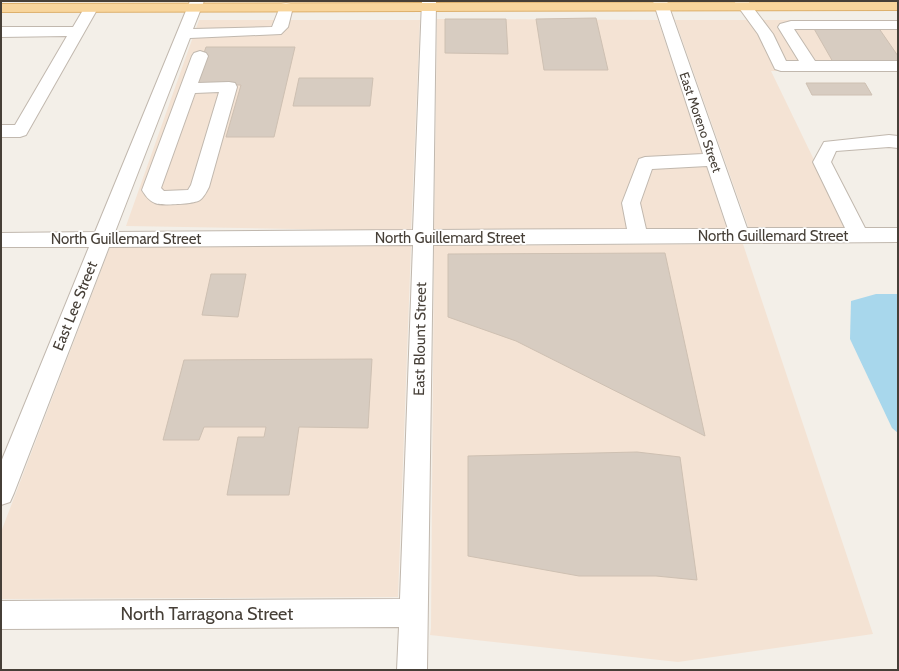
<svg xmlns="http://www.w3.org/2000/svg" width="899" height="671" viewBox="0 0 899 671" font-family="Cabin,sans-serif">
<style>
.commercial{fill:#f4e3d4}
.water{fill:#a8d7ec}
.building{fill:#d7ccc1;stroke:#cec0b2}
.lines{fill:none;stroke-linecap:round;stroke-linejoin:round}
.minor-casing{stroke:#c1b8ae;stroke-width:2}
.major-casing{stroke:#ddb06c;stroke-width:2}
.minor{fill:#fff;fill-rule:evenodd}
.major{fill:#f8d59c;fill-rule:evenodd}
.labels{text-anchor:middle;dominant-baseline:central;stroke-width:3.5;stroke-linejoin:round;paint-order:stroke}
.far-street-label{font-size:13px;fill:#463f37;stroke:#fff}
.street-label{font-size:15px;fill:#463f37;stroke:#fff}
.near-street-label{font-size:18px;fill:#463f37;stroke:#fff}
</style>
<rect width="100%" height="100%" fill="#f3efe8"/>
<path class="commercial" d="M437,19L658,20L727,229L434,231Z
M199,20H420L411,231L126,226Z
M675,20H898V70L771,71L847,228L749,229Z
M743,244L873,634L678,662L430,635L431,628L434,246Z
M411,246L398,597L1,599V532L110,247Z"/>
<path class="water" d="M876,294H898V433L892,428L850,339L851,301Z"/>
<path class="building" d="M596,18L608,70H544L536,19Z
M445,19H506L508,54L445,53Z
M813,27H878L898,56V62H833Z
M206,47H295L274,137H226L241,85H193Z
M299,78H373L370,106H293Z
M806,83H865L872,95H812Z
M665,253L705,436L516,341L448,317V254Z
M211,274H246L238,317L202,315Z
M372,359L368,428L299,427L289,495H227L238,437H264L266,427H204L199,440H163L184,360Z
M637,452L680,457L697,580L656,576H579L468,556V456Z"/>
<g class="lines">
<defs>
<path id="minor" d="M190,1H204L193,29L272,27L281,4L286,3L291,4L293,7L288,27L281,34L190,38L115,232L413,230L422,1H436L433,230L627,229L622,203L639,159L645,157L703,154L653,1H667L747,228H845L813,162L824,142L889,135L898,136V148L889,147L836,151L831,162L865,228H898V242L433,245L427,670H397L399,627L1,629V601L400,599L413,245L109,247L14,493L10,502L1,505V462L89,247H1V233L95,232ZM707,166L728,229H646L640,203L652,169Z
M734,1H748L773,34L786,61H799L778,27L780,24L791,21H898V29H794L815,61H898V71H781L775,69L758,34Z
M91,4L96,5L98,8L26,135L20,137H1V125H15L67,36L1,37V27H73L86,5Z
M200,51L206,53L208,56L198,83L229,82L235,83L237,87L209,187C207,191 204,197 200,200C195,204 161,206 155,203C149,201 145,195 142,190L192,56L194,53ZM219,92L191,185L188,190L164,191L161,188L195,93Z"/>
<path id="major" d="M898,2V10L1,12V4Z"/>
</defs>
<use href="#minor" class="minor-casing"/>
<use href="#major" class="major-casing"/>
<use href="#minor" class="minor"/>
<use href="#major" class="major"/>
</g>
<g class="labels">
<g class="far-street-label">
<text transform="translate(701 122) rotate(71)">East Moreno Street</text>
</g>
<g class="street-label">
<text x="773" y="236">North Guillemard Street</text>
<text x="450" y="238">North Guillemard Street</text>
<text x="126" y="239">North Guillemard Street</text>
<text transform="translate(75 306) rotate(-68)">East Lee Street</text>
<text transform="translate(420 339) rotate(-89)">East Blount Street</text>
</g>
<g class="near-street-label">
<text x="207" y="614">North Tarragona Street</text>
</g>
</g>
<rect width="899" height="671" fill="none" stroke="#463f37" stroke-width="4"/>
</svg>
